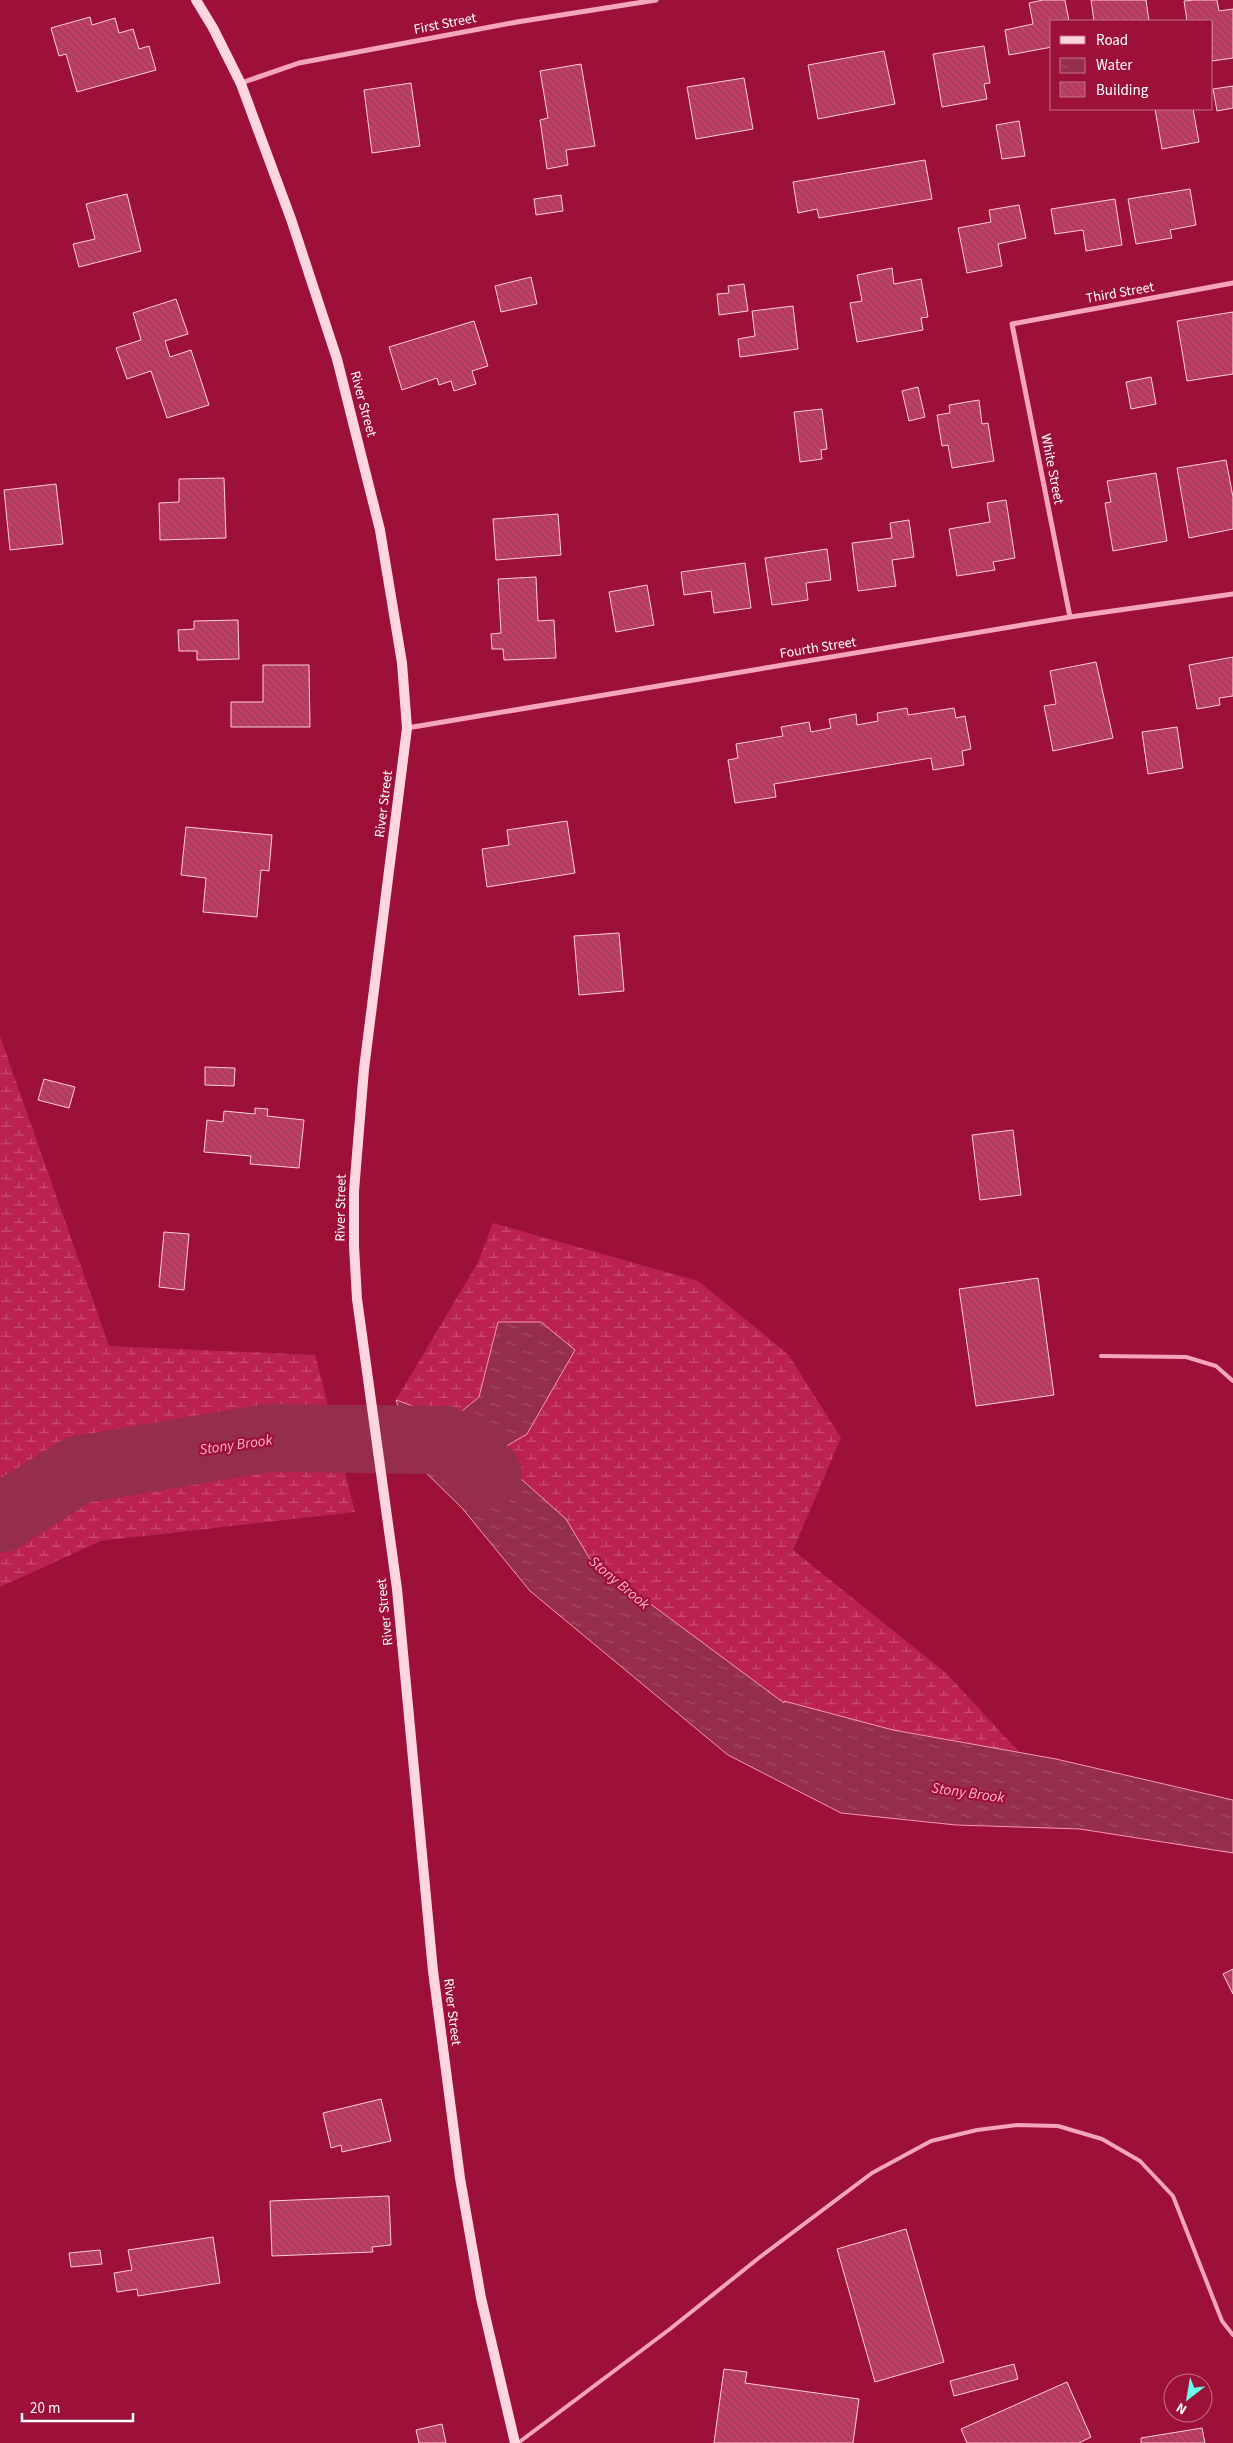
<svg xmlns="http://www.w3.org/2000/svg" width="1233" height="2443" viewBox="0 0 1233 2443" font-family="'Source Sans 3',sans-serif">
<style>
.wetland{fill:url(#wetland-marsh)}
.water{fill:url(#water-ripples);stroke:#f996b5}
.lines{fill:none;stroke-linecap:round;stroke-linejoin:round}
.river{stroke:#952e4b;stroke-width:68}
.building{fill:url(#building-back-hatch);stroke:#fecddc}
.service{stroke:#f5a4bd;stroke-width:4}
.minor{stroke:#f5a4bd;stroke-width:5}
.secondary{stroke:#fed5e0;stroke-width:10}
.labels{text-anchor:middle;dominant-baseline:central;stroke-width:4.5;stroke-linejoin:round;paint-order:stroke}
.street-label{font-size:14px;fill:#fff;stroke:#9d1038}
.water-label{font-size:15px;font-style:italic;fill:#fbb1c8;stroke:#9d1038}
</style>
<defs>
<pattern id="wetland-marsh" width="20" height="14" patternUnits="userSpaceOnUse" patternTransform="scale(1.25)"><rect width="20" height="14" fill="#bb2250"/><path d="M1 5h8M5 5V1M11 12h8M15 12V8" fill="none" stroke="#c94e73"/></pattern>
<pattern id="water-ripples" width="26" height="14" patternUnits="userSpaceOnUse" patternTransform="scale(1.25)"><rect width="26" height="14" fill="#952e4b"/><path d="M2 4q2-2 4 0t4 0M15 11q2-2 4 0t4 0" fill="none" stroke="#a54d66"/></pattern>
<pattern id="building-back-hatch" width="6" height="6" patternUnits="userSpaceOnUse" patternTransform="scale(1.25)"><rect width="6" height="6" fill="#c53d65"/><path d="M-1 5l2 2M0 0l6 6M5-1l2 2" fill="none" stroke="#884458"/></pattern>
</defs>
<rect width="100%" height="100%" fill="#9d1038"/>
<path class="wetland" d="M0,1036L109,1346L315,1355L355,1512L101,1541L0,1587Z
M493,1223L698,1281L788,1354L841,1438L793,1550L946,1673L1020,1753L893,1730L785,1704L590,1559L492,1454L527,1434L498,1322L479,1397L450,1420L396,1400L477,1264Z"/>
<path class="water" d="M498,1322H541L575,1350L527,1434L493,1454L566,1519L590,1559L784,1703V1701L893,1730L1056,1759L1233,1800V1853L1080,1829L956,1825L841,1813L728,1755L530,1591L462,1508L414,1461L396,1400L451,1420L479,1397Z"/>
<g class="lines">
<path class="river" d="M0,1519L78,1470L267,1438L446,1440L488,1474"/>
</g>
<path class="building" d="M1043,0H1065L1069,21H1052V47L1009,55L1005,30L1033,24L1029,3Z
M1091,0H1146L1149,21H1094Z
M1194,0H1217L1219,11L1233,9V58L1212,61V21H1187L1184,1Z
M90,17L92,25L115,18L119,33L133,29L139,49L149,46L156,70L77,92L66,54L59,56L51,28Z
M984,46L990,83L984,84L987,99L942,107L933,54Z
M884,51L895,104L818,119L808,65Z
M581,64L595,146L566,150L568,165L547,169L540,120L548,118L540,71Z
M744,78L753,129L696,139L687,87Z
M411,83L420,146L372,153L364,90Z
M1233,86V108L1217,111L1213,89Z
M1155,109H1193L1199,142L1162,149Z
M1019,121L1025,156L1002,159L996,125Z
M925,160L932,199L819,218L817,209L798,213L793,182Z
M1190,189L1196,225L1170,230L1172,238L1136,244L1128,199Z
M127,194L141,251L79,267L73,244L95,239L86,204Z
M561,195L563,211L536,215L534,199Z
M1115,199L1122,245L1086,251L1083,230L1055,234L1051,209Z
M1019,205L1026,238L998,244L1002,266L967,273L958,228L991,222L989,210Z
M892,268L894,284L921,279L928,317L921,318L923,330L857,342L850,303L862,301L857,275Z
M531,277L537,304L501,312L495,286Z
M744,284L748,311L719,315L717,294L729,293L728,286Z
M176,299L188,334L165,341L170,357L191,350L209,405L167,418L151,371L127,379L116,348L141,340L133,313Z
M793,306L798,349L740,357L738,339L755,336L752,311Z
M1233,312V374L1187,381L1177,321Z
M474,321L488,366L472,371L476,384L454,391L451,381L439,385L437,378L402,390L389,347Z
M1151,377L1156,404L1131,409L1126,382Z
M918,387L925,417L909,421L902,391Z
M979,400L982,424L988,423L994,461L952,468L948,445L942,446L937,415L950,413L949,405Z
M822,409L827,449L821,450L822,459L800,462L794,412Z
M1226,460L1233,497V529L1189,538L1177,468Z
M1156,473L1167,541L1113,551L1105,503L1111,502L1107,481Z
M224,478L226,538L160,540L159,503L179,502V479Z
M56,484L63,544L10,550L4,490Z
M1006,500L1015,558L993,562L995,570L957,576L949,529L990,522L987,503Z
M558,514L561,555L496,560L493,519Z
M909,520L914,557L892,560L896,586L858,591L852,543L892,538L890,523Z
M827,549L831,580L806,583L808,600L772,605L765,558Z
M745,563L751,608L714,613L711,591L684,595L681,572Z
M536,577L538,621L554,620L556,658L504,660L503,649H492L491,634L501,633L498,579Z
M647,585L654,625L616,632L609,592Z
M238,620L239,659L197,660V651H179L178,630L194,629V621Z
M1233,657V696L1219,698L1220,705L1197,709L1189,665Z
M1096,662L1113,738L1053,751L1044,706L1056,704L1050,671Z
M263,665H309L310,727H231V702H263Z
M907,708L908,715L954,708L956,718L965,716L971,749L962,751L964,765L933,770L931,758L774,784L776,797L735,803L728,760L738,758L736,744L783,736L781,727L809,722L811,732L831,728L829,719L856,714L857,725L878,721L877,713Z
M1177,727L1183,768L1148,774L1142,732Z
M567,821L575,873L487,887L482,849L509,845L507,830Z
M186,827L272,835L269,871L261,870L257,917L203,912L206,878L181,875Z
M619,933L624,991L579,995L574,936Z
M205,1067L235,1068L234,1086L205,1085Z
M44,1079L75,1087L69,1108L38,1100Z
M255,1108L268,1109L267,1116L304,1120L299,1168L250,1164L251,1156L204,1152L207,1120L223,1122L224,1111L255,1114Z
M1013,1130L1021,1195L980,1200L972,1135Z
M164,1232L189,1234L184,1290L159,1287Z
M1038,1278L1054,1395L976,1406L959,1289Z
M1233,1969V1994L1223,1974Z
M381,2099L391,2141L342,2152L341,2145L331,2148L323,2113Z
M389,2196L391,2245L372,2247L373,2252L272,2256L270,2201Z
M906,2229L944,2362L875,2382L837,2249Z
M213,2237L220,2283L138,2296L137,2289L117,2292L114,2273L132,2270L128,2250Z
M100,2250L102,2264L71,2267L69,2253Z
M1014,2364L1018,2379L954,2396L950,2381Z
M724,2369L747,2372L745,2383L859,2399L853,2443H714Z
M1067,2382L1091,2437L1079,2443H967L961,2429Z
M442,2424L446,2443H419L416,2430Z
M1202,2428L1205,2443H1141V2438Z"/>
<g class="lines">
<path class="service" d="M1101,1356L1186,1357L1216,1366L1233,1381
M518,2443L670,2329L760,2257L872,2173L931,2141L977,2130L1017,2125L1058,2126L1102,2139L1140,2161L1173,2196L1222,2321L1233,2335"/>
<path class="minor" d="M241,83L299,63L517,22L656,0
M1070,617L1012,324L1233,283
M407,728L1070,617L1233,594"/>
<path class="secondary" d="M196,0L213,28L241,84L291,219L337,359L380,530L402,663L407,728L364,1069L354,1191V1246L357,1299L397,1589L433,1971L460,2178L481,2298L515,2443"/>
</g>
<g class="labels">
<g class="street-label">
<text transform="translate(445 24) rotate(-11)">First Street</text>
<text transform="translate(1120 293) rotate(-10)">Third Street</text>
<text transform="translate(363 404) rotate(75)">River Street</text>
<text transform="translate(1052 469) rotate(79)">White Street</text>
<text transform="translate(818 648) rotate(-9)">Fourth Street</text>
<text transform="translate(384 804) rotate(-83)">River Street</text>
<text transform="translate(341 1208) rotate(-89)">River Street</text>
<text transform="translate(385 1612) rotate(-96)">River Street</text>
<text transform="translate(452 2012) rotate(83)">River Street</text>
</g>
<g class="water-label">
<text transform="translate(236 1445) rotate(-8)">Stony Brook</text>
<text transform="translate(619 1583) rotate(40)">Stony Brook</text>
<text transform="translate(968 1793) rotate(8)">Stony Brook</text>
</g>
</g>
<rect x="1050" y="20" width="162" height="90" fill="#9d1038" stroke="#c47088"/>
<rect x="1060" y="36" width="25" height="8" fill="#fed5e0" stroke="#c47088"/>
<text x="1096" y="45" font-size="15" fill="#ffffff">Road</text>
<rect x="1060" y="58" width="25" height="15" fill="url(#water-ripples)" stroke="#c47088"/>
<text x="1096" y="70" font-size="15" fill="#ffffff">Water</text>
<rect x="1060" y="82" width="25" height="15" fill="url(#building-back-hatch)" stroke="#c47088"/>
<text x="1096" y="95" font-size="15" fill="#ffffff">Building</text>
<g transform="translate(1188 2398) rotate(211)"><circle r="24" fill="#9d1038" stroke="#c47088"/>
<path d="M0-4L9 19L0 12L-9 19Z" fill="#68ffea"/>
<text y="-8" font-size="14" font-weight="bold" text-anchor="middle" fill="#ffffff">N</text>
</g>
<path d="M22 2413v8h111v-8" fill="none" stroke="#ffffff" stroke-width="2.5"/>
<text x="30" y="2413" font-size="15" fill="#ffffff" stroke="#9d1038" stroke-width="4" paint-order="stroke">20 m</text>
</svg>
